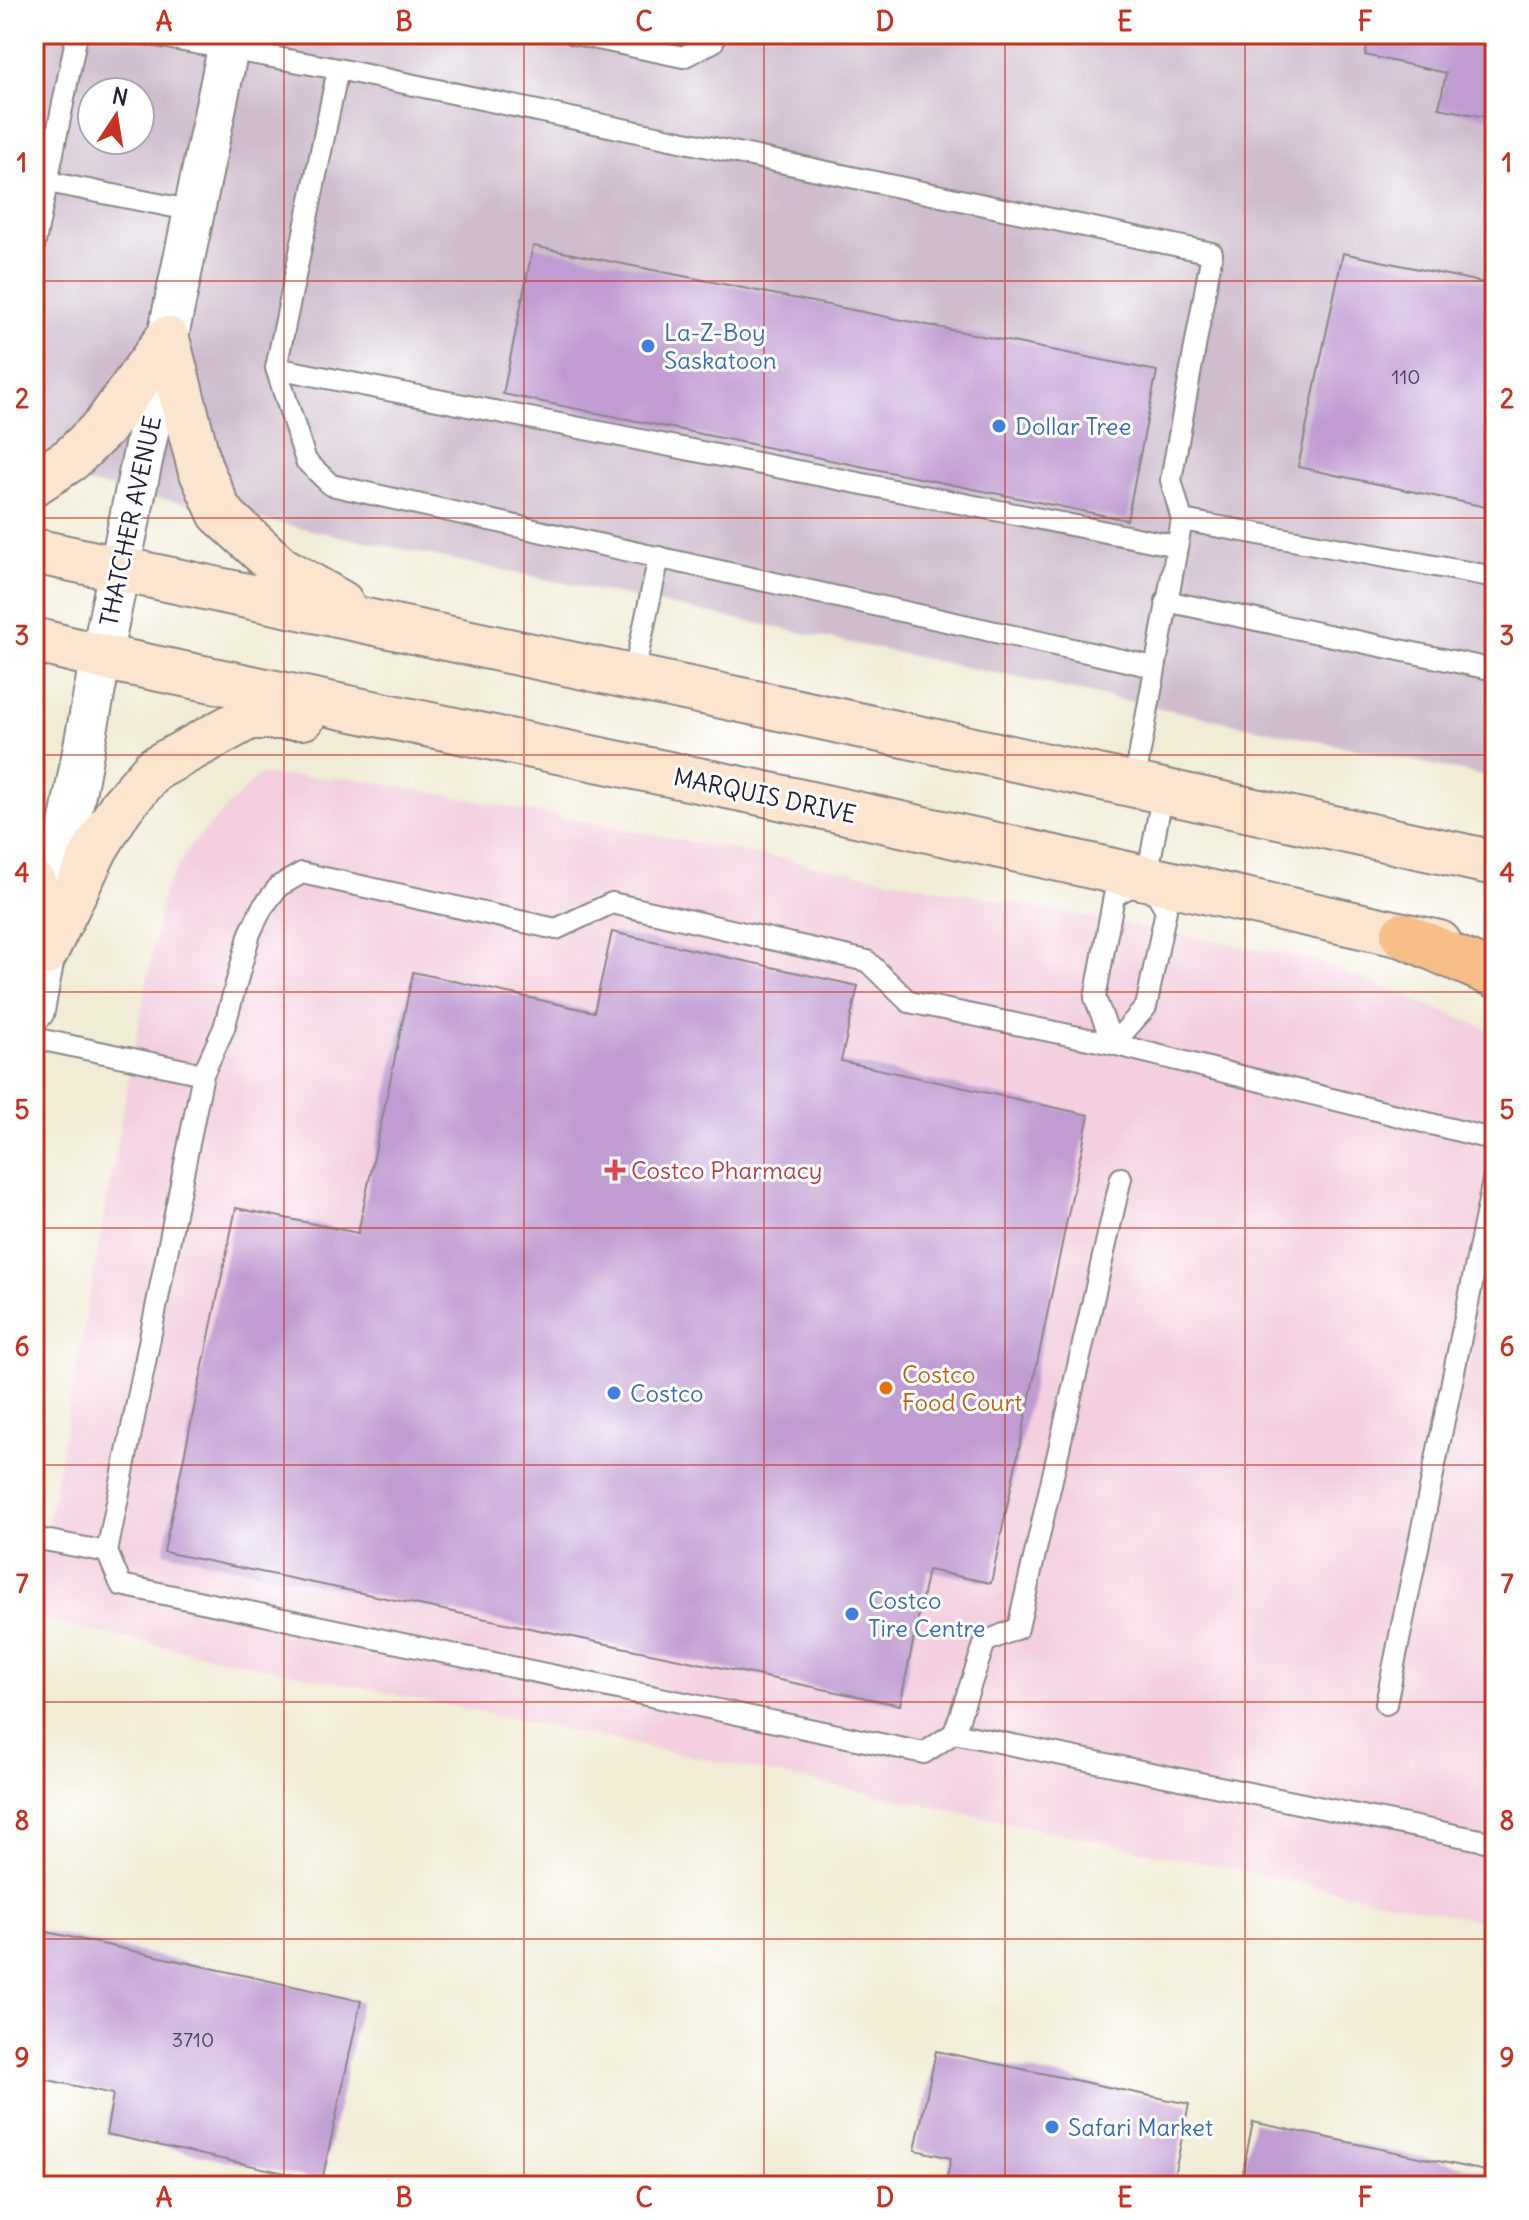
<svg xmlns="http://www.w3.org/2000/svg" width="1529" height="2220" viewBox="0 0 1529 2220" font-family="Delius,sans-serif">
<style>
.built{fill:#f3cfdf}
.industrial{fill:#cfbdce;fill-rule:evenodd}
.building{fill:#c09cd2}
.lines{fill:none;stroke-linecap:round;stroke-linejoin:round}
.service-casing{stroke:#898788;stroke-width:24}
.minor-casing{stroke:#898788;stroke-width:44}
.secondary-casing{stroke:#898788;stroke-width:48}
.trunk-casing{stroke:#898788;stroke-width:48}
.service{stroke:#fff;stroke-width:20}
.minor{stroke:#fff;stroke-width:40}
.secondary{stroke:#fce5cf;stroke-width:44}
.trunk{stroke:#f7be87;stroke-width:44}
.grid{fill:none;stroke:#c8321e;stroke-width:2;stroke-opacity:0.55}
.shop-dot{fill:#3f7fe0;stroke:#fff;stroke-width:3}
.health-dot{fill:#e0444e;stroke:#fff;stroke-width:3}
.food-dot{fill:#e8710a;stroke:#fff;stroke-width:3}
.labels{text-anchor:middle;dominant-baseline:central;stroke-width:6;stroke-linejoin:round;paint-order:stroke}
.number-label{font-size:20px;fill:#4a4061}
.shop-label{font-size:24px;fill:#366cbe;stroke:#fff;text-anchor:start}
.street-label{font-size:24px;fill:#22223b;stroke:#fff}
.health-label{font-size:24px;fill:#be3a42;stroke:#fff;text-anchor:start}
.food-label{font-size:24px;fill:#c56008;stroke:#fff;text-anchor:start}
.neatline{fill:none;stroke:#c8321e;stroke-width:3}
.grid-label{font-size:26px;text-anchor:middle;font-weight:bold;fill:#c8321e}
</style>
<rect width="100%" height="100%" fill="#fff"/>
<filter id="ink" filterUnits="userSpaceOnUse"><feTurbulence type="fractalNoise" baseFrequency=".0125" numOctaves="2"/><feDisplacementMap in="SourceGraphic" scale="16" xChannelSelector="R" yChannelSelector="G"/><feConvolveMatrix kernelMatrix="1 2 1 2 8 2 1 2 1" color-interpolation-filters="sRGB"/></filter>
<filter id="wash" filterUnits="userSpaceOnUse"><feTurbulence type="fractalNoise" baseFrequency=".006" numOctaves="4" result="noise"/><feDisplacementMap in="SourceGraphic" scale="32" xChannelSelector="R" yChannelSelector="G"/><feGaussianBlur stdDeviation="1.8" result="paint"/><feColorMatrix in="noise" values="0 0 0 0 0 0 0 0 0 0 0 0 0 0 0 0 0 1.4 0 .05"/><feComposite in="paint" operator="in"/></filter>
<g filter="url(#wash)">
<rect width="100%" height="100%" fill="#f0ecd5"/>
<path class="built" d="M259,775L361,779L1315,960L1495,1032V1924L34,1619V1600L163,892L190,846Z"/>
<path class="industrial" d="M34,34H1495V778L34,472ZM92,92H140V140H92Z"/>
<g id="blocks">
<path class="building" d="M1370,34H1495V119L1439,108L1446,73L1365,55Z
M533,246L1157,371L1127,520L503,394Z
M1343,253L1495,285V509L1298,467Z
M612,932L858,986L841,1061L1089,1115L991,1583L928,1570L900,1705L164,1552L236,1208L358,1233L413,972L594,1012Z
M38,1930L361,2001L322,2181L106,2134L113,2094L34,2077V1950Z
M936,2051L1189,2104L1172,2186H945L951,2158L915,2150Z
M1253,2122L1495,2173V2186H1240Z"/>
</g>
</g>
<g filter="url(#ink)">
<use href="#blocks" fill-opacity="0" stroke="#898788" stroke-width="2"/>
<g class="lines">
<defs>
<path id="service" d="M145,34L338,69L1212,253L1171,480L1182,520L1134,785
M574,34L683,57L713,42L714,34
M338,69L276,368L306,461L331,485L1154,667
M48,182L194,211
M34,247L77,34
M276,368L1177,546
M1182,520L1495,577
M1166,601L1495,670
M633,677L659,557
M34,1038L203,1074
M1113,1044L1146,1007L1166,910L1147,877L1163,791
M1113,1044L1095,998L1114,896L1140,881
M34,1538L107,1552L121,1585L866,1741L924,1753L954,1733L1495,1843
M107,1552L203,1074L224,1028L250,933L262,908L279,886L302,873L556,929L612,903L867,961L909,1002L1113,1044L1495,1140
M1386,1704L1495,1171
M954,1733L985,1642L1018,1628L1121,1178"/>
<path id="minor" d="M34,1010L101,657L231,34"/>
<path id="secondary" d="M167,339L200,468L220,513L280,568L341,603
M34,483L71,459L104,427L167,339
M34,551L784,709L1495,863
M34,640L101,657L761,793L1439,943
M34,883L45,953
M45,953L96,848L121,807L154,769L249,717H303"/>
<path id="trunk" d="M1403,935L1495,975"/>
</defs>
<use href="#service" class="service-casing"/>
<use href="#minor" class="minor-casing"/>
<use href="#secondary" class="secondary-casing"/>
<use href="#trunk" class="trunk-casing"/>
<use href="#service" class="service"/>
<use href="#minor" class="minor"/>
<use href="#secondary" class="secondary"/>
<use href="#trunk" class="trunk"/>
</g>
</g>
<path class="grid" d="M284,34V2186M524,34V2186M764,34V2186M1005,34V2186M1245,34V2186M34,281H1495M34,518H1495M34,755H1495M34,992H1495M34,1228H1495M34,1465H1495M34,1702H1495M34,1939H1495"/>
<g class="shop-dot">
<circle cx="648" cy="346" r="8"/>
<circle cx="999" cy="426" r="8"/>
<circle cx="614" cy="1393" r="8"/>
<circle cx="852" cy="1614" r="8"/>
<circle cx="1052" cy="2127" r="8"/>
</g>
<path class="health-dot" d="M611 1158h8v8h8v8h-8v8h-8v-8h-8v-8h8z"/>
<circle class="food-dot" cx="886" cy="1388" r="8"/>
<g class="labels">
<g class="number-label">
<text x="1406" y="376">110</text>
<text x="193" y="2039">3710</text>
</g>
<g class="shop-label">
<text x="664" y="332">La-Z-Boy<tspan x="664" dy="28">Saskatoon</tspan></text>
<text x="1015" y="426">Dollar Tree</text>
<text x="630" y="1393">Costco</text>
<text x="868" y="1600">Costco<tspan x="868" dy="28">Tire Centre</tspan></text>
<text x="1068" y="2127">Safari Market</text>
</g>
<g class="street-label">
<text transform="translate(130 521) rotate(-78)">THATCHER AVENUE</text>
<text transform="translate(765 795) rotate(12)">MARQUIS DRIVE</text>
</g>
<g class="health-label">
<text x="631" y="1170">Costco Pharmacy</text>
</g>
<g class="food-label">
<text x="902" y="1374">Costco<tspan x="902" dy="28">Food Court</tspan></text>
</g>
</g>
<rect width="1529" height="2220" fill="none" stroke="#fff" stroke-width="88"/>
<g transform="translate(116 116) rotate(12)"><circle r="38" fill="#ffffff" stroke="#a7a7b1" stroke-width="2"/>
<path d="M0-6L14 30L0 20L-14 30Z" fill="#c8321e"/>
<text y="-12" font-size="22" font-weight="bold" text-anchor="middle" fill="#22223b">N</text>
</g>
<rect x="44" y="44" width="1441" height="2132" class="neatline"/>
<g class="grid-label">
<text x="164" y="31">A</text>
<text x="404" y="31">B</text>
<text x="644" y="31">C</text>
<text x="885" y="31">D</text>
<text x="1125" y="31">E</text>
<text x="1365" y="31">F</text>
<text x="22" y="172">1</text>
<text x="1507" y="172">1</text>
<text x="22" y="408">2</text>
<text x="1507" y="408">2</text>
<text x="22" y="645">3</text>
<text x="1507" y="645">3</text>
<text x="22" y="882">4</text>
<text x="1507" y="882">4</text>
<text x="22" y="1119">5</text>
<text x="1507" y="1119">5</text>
<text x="22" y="1356">6</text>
<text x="1507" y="1356">6</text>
<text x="22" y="1593">7</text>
<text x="1507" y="1593">7</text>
<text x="22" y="1830">8</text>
<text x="1507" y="1830">8</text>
<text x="22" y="2067">9</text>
<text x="1507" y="2067">9</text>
<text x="164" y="2207">A</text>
<text x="404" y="2207">B</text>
<text x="644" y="2207">C</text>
<text x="885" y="2207">D</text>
<text x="1125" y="2207">E</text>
<text x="1365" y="2207">F</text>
</g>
</svg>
